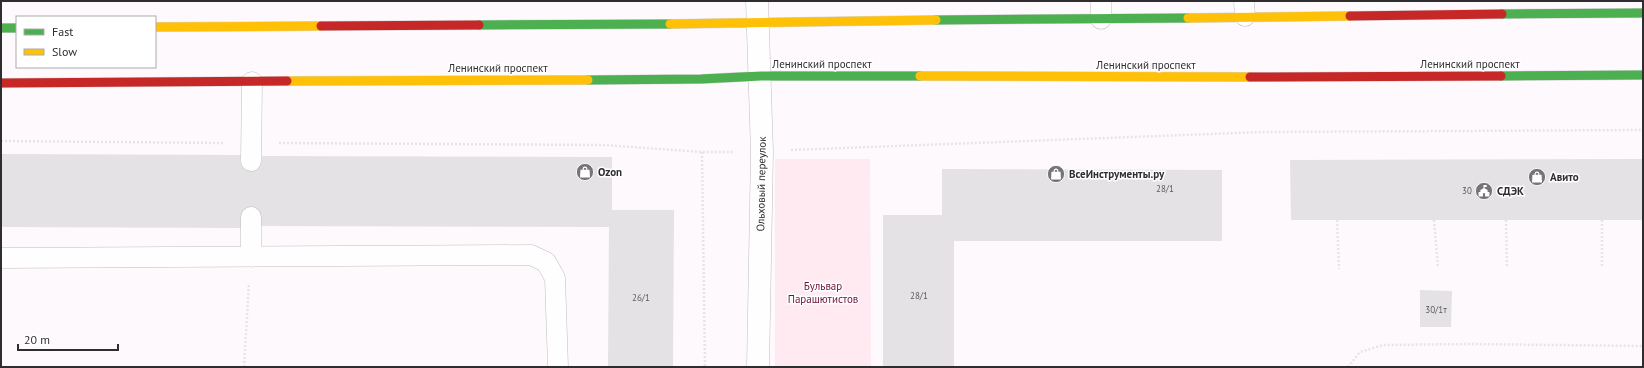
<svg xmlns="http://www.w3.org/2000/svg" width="1644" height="368" viewBox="0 0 1644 368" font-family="'PT Sans',sans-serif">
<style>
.green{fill:#feeaf0}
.building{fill:#e5e2e6}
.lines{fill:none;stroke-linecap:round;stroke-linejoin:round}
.lane-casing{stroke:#c0bec0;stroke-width:21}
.street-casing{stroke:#c0bec0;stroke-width:23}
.fast-casing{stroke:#d9d7d9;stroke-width:10}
.slow-casing{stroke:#d9d7d9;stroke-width:10}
.jam-casing{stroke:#d9d7d9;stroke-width:10}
.path{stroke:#e6e5e6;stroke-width:2.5;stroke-dasharray:2 2;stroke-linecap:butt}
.lane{stroke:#fffeff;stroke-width:20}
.street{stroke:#fffeff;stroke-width:22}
.fast{stroke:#4caf50;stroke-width:9}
.slow{stroke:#ffc107;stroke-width:9}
.jam{stroke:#c62828;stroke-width:9}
.labels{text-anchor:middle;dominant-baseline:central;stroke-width:3;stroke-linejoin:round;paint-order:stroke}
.number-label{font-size:9px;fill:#5c5a5e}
.street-label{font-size:11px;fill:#2f2d30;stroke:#fff}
.poi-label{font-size:11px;font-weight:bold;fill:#2f2d30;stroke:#fff;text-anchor:start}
.park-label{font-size:11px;fill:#6e133a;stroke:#fff}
</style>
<rect width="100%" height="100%" fill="#fdf9fd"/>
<path class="green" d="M775,159H870L871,367H775Z"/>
<path class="building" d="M1,154L241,155L240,162L262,161V156L612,157V210H674L673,367H608L609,227L258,226L251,217H241V228L1,227Z
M1643,159V220H1291L1290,160Z
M942,169L1222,170V241H954V367H883V215H942Z
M1420,290L1452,291L1451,327H1420Z"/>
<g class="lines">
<defs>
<path id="lane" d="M1101,1V19
M1244,1L1245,16
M251,161L252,82
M251,217V257
M1,258L531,255L546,262L555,278L558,367"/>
<path id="street" d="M757,1L762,152L758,367"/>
<path id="fast" d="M1502,14L1643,13
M936,20L1188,18
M479,25L670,24
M1,28H17
M1501,76L1643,75
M588,80L701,79L761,76H920"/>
<path id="slow" d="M1188,18L1350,16
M670,24L936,20
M155,27L321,26
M920,76L1250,77
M287,81L588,80"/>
<path id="jam" d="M1350,16L1502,14
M321,26L479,25
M1250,77L1501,76
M1,83L287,81"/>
</defs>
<use href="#lane" class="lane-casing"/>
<use href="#street" class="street-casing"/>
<use href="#fast" class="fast-casing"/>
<use href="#slow" class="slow-casing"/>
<use href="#jam" class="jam-casing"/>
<path class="path" d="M1,141L224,143
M279,143L603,145L702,152H734
M791,150L1263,132L1643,130
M702,152L705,367
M1337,220L1339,269
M1434,220L1438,268
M1506,220L1507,267
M1602,220V266
M244,367L249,283
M1348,367L1360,352L1383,345L1469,344L1643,346"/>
<use href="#lane" class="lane"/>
<use href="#street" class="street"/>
<use href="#fast" class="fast"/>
<use href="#slow" class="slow"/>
<use href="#jam" class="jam"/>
</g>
<defs>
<symbol id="shop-disc" viewBox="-11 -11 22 22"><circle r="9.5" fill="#777478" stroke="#fff"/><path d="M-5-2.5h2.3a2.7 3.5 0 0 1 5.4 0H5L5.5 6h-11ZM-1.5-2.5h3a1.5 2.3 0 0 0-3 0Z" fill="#fff"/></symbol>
<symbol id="civic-disc" viewBox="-11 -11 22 22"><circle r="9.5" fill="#777478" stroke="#fff"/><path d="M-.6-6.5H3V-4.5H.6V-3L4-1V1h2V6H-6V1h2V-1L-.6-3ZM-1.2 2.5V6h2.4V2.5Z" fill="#fff"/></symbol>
</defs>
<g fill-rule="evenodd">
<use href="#shop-disc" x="575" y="162" width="20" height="20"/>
<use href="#shop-disc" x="1046" y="164" width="20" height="20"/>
<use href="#shop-disc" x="1527" y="167" width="20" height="20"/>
<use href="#civic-disc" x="1474" y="181" width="20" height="20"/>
</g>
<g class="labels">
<g class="number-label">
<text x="1165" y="188">28/1</text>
<text x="1467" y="190">30</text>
<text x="919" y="295">28/1</text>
<text x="641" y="297">26/1</text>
<text x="1436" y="309">30/1т</text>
</g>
<g class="street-label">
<text x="822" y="64">Ленинский проспект</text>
<text x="1470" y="64">Ленинский проспект</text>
<text x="1146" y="65">Ленинский проспект</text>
<text x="498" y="68">Ленинский проспект</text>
<text transform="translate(761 184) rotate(-89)">Ольховый переулок</text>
</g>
<g class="poi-label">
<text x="598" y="172">Ozon</text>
<text x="1069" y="174">ВсеИнструменты.ру</text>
<text x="1550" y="177">Авито</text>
<text x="1497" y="191">СДЭК</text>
</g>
<g class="park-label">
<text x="823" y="286">Бульвар<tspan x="823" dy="13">Парашютистов</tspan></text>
</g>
</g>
<rect width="1644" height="368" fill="none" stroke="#2f2d30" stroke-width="4"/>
<rect x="16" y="16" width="140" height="52" fill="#ffffff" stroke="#acabac"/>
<rect x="24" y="29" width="20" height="6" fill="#4caf50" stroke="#acabac"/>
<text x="52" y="36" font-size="12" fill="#2f2d30">Fast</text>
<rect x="24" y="49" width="20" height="6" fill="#ffc107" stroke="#acabac"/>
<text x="52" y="56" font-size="12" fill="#2f2d30">Slow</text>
<path d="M18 344v6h100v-6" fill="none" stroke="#2f2d30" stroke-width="2"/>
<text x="24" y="344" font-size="12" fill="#2f2d30" stroke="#ffffff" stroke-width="3" paint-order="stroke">20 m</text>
</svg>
